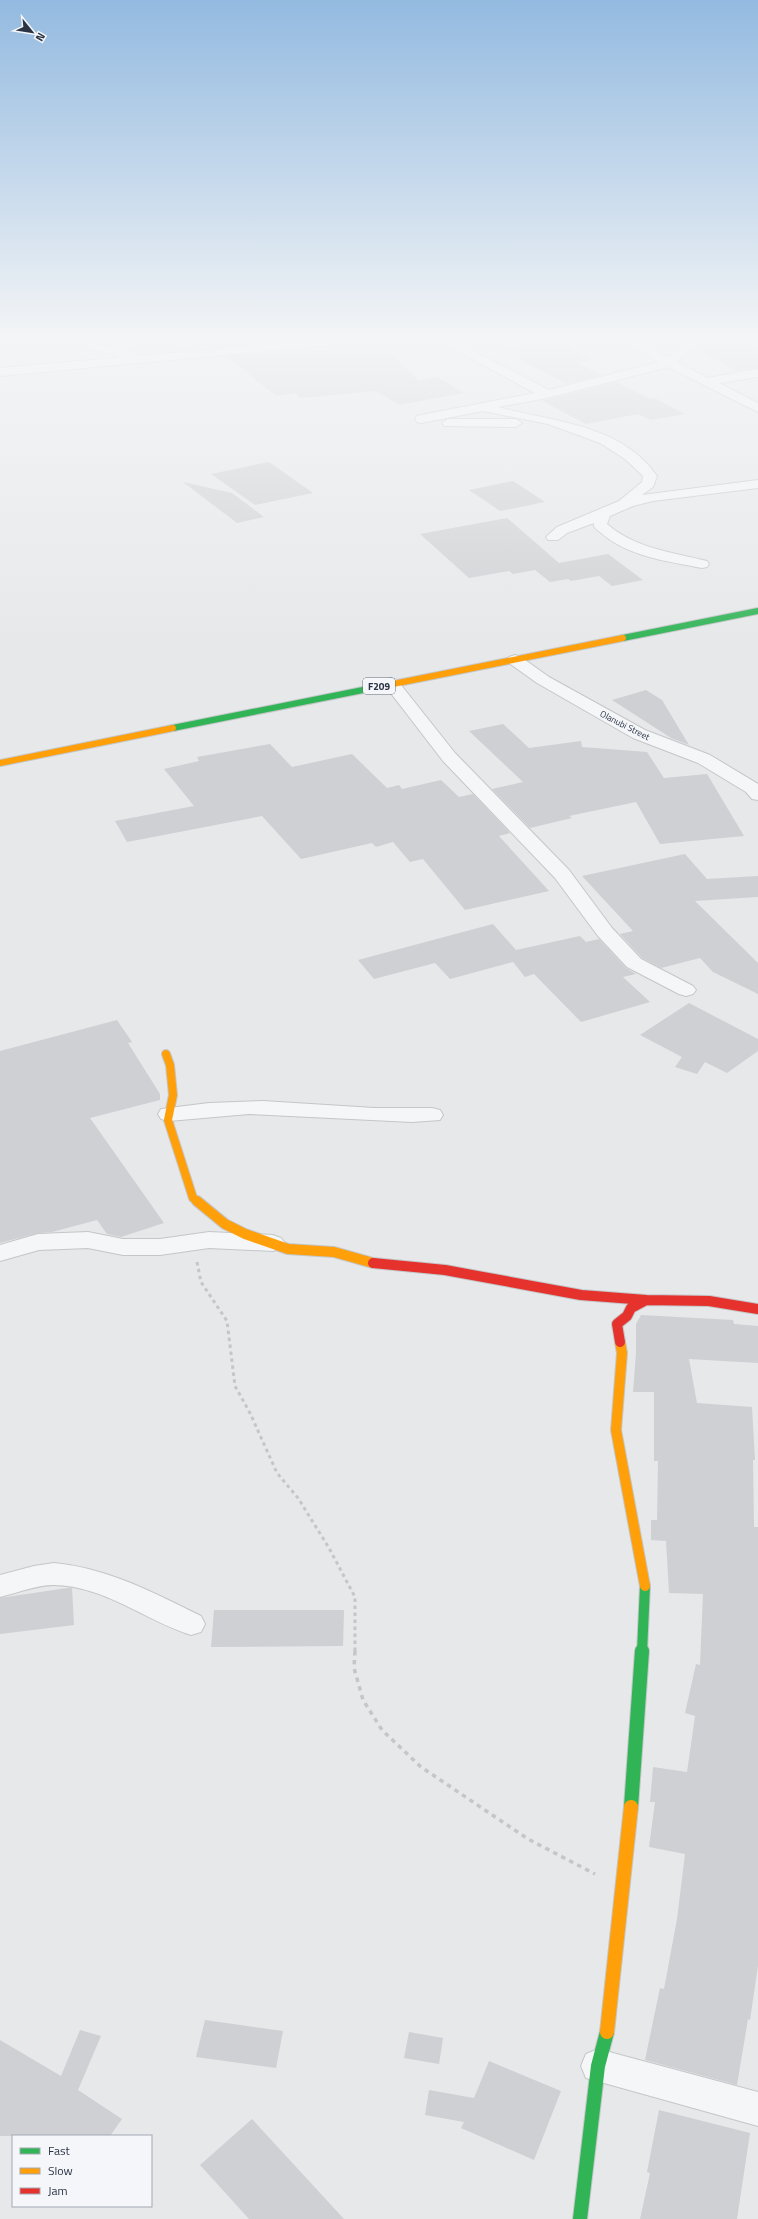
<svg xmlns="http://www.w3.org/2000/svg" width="758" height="2219" viewBox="0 0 758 2219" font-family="'Titillium Web',sans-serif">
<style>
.building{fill:#ced0d3}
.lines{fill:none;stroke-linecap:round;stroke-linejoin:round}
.street-casing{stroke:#c4c6c8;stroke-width:2}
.fast-far2-casing{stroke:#c4c6c8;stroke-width:8}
.fast-far1-casing{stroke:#c4c6c8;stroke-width:12}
.fast-casing{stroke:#c4c6c8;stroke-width:16}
.slow-far3-casing{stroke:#c4c6c8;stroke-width:8}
.slow-far2-casing{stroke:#c4c6c8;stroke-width:10}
.slow-far1-casing{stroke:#c4c6c8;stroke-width:12}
.slow-casing{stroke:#c4c6c8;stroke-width:16}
.jam-casing{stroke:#c4c6c8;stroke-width:12}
.path-far2{stroke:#c5c6ca;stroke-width:1.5;stroke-dasharray:2 2;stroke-linecap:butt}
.path-far1{stroke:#c5c6ca;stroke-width:3;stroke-dasharray:3.5 3.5;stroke-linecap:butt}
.path{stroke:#c5c6ca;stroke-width:3.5;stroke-dasharray:4.5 4.5;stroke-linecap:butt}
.street{fill:#f5f6f7;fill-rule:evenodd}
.fast-far2{stroke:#30b455;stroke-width:6}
.fast-far1{stroke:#30b455;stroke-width:10}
.fast{stroke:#30b455;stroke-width:14}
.slow-far3{stroke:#ff9f0a;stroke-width:6}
.slow-far2{stroke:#ff9f0a;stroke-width:8}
.slow-far1{stroke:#ff9f0a;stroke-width:10}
.slow{stroke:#ff9f0a;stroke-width:14}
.jam{stroke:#e5322d;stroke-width:10}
.labels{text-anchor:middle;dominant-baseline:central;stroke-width:3;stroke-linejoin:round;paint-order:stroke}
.far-street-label{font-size:9px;fill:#2b3445;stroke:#f4f6f9}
.shield{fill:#f4f6f9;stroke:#676e7b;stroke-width:1}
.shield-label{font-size:10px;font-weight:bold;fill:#2b3445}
</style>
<rect width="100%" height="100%" fill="#e6e8ea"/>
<path class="building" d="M242,340H263L266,343L216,348L210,342Z
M553,340L593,360L578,363L602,375L566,384L500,349Z
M702,340H750L751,348L758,351V368L736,371L694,348Z
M331,350L332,353L351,351L355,354L388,351L419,381L437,377L464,393L399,405L376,391L299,398L297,393L276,396L226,356L271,352L273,354Z
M616,382L651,399L655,398L685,414L651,420L638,414L586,424L542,401Z
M269,462L313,493L255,505L211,474Z
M513,481L545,502L500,511L469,490Z
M183,482L232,493L264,517L237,523Z
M507,518L559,563L608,554L643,580L612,586L599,576L571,581L568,579L550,582L535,570L513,574L509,571L469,578L420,534Z
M646,690L662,700L689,745L671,738L612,700Z
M503,724L529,748L581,741L582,747L647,752L664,778L707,774L744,836L660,844L636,802L569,816L572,818L530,828L492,789L523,782L469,731Z
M270,744L292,767L352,754L387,788L399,785L402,789L441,780L459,797L473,794L510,833L499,836L549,891L465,910L423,859L410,862L393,842L376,847L372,843L301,859L262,816L127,842L115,821L194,806L164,769L199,761L197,757Z
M685,854L707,879L758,876V897L695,901L758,963V994L713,972L700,958L661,968L642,958L620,934L633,931L582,876Z
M493,924L516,950L580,936L586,942L599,939L626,968L636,974L623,977L650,1002L581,1022L534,974L525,977L513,962L450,979L435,963L374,979L358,960Z
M689,1003L758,1039V1051L727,1073L705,1062L697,1074L675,1067L682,1057L640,1035Z
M117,1020L132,1042L128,1043L160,1094V1100L90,1118L164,1223L121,1237L107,1234L97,1220L52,1232L38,1233L0,1243V1051Z
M641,1315L733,1320L734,1324L758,1326V1363L689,1359L697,1403L752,1407L755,1460H753L754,1527H758V1966L750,2020L748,2019L737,2085L645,2060L660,1988L664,1989L677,1919L685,1854L649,1847L655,1802H650L653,1767L687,1772L695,1716L685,1713L696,1664L700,1665L703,1594L669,1593L666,1541L651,1540V1520H657L658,1461H654V1392H633L636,1353V1324Z
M67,1588H72L74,1625L0,1634V1598Z
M214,1610H344L343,1646L211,1647Z
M205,2020L283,2031L276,2068L196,2057Z
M80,2030L101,2036L78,2090L122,2119L110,2136H0V2040L61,2076Z
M409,2032L443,2038L439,2064L404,2058Z
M489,2061L561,2091L534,2160L461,2128L464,2122L425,2115L429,2090L474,2098Z
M659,2110L750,2133L737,2219H640L650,2173L647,2172Z
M252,2119L344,2219H249L200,2165Z"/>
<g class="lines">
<defs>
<path id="street" d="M62,340H80L137,353L139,356L319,340H358L352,343L0,376V368L124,357L64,342Z
M439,340H452L549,390L659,362L621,342L620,340H633L668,357L690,340H701L677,362L708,378L758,369V377L719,383L758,403V412L668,367L547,398L498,407C553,422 621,424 657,476L653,487L642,495L758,480V488L653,501L633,506L610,516L607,524C636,549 672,552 707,561L709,564L707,567L702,568C667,561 628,557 600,532C596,529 593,527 594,523L567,533L558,540H548L546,537L557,527L619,501L642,482L643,476L625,459L600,443L548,424L483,411L421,423L417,422L415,419L417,416L421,415L535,393L440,342Z
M448,419H516L522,423L516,427L444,426L442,423Z
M515,655L521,657L549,677L645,730L710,755L758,784V800L752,799L746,792L698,763L633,738L537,683L509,663L507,660L509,657Z
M391,678L397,680L455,753L569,870L612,928L641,959L693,986L696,990L693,994L686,996L679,994L627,967L598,936L555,878L443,761L383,683L385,680Z
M263,1101L374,1108H432L440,1110L443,1115L440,1120L412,1122L249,1114L169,1121L161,1119L158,1114L161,1109L209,1103Z
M88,1232L123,1239H160L209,1232L273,1235L281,1238L285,1243L281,1248L273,1251L209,1248L160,1255H123L88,1248L39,1250L0,1261V1245L38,1234Z
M54,1563C108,1568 154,1593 201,1616L205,1624L201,1632L191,1635C144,1620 105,1586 54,1585C36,1585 17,1593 0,1597V1575L34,1566Z
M598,2049L758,2092V2126L586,2078L581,2066L586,2054Z"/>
<path id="fast-far2" d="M623,638L758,611
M173,728L393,684"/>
<path id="fast-far1" d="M642,1652L645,1586"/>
<path id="fast" d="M631,1807L642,1651
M580,2219L598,2066L607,2032"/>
<path id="slow-far3" d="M393,684L623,638
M0,763L173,728"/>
<path id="slow-far2" d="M166,1054L170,1065L173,1095L168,1120L193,1198L198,1202"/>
<path id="slow-far1" d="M197,1201L225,1224L245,1234L288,1249L334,1252L373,1263
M620,1342L622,1353L616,1430L645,1586"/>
<path id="slow" d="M607,2032L631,1807"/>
<path id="jam" d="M373,1263L445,1270L581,1295L646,1300
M620,1342L617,1324L627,1316L631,1308L646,1300L709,1301L758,1309"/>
</defs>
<use href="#street" class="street-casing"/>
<use href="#fast-far2" class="fast-far2-casing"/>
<use href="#fast-far1" class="fast-far1-casing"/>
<use href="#fast" class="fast-casing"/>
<use href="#slow-far3" class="slow-far3-casing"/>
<use href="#slow-far2" class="slow-far2-casing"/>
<use href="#slow-far1" class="slow-far1-casing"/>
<use href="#slow" class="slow-casing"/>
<use href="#jam" class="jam-casing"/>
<path class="path-far2" d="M749,340H758"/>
<path class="path-far1" d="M197,1262L201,1282L227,1321L235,1386L250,1413L277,1473L298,1498L329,1548L355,1597V1652"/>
<path class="path" d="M355,1651L354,1668L363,1700L382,1730L421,1767L528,1839L595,1874"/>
<use href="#street" class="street"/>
<use href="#fast-far2" class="fast-far2"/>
<use href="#fast-far1" class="fast-far1"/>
<use href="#fast" class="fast"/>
<use href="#slow-far3" class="slow-far3"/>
<use href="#slow-far2" class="slow-far2"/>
<use href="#slow-far1" class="slow-far1"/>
<use href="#slow" class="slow"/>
<use href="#jam" class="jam"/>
</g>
<linearGradient id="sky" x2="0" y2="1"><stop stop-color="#93bae0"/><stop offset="0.52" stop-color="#f4f5f6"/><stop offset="1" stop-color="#f4f5f6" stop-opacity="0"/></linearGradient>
<rect width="758" height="650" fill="url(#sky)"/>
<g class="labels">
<g class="far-street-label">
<text transform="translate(625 725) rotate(27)">Olanubi Street</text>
</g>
<rect class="shield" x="363" y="678" width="32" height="16" rx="3"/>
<g class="shield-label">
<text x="379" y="686">F209</text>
</g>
</g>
<rect x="12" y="2135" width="140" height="72" fill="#f4f6f9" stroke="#a4a8b1"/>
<rect x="20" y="2148" width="20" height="6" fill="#30b455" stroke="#a4a8b1"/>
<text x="48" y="2155" font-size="12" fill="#2b3445">Fast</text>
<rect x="20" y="2168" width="20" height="6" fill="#ff9f0a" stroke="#a4a8b1"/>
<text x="48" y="2175" font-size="12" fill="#2b3445">Slow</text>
<rect x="20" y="2188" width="20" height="6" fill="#e5322d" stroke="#a4a8b1"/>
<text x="48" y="2195" font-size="12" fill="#2b3445">Jam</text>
<g transform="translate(32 32) rotate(120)" stroke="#f4f6f9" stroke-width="3" paint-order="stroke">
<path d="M0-3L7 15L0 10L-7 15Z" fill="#2b3445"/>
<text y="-6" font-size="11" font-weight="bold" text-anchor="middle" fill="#2b3445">N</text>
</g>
</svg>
